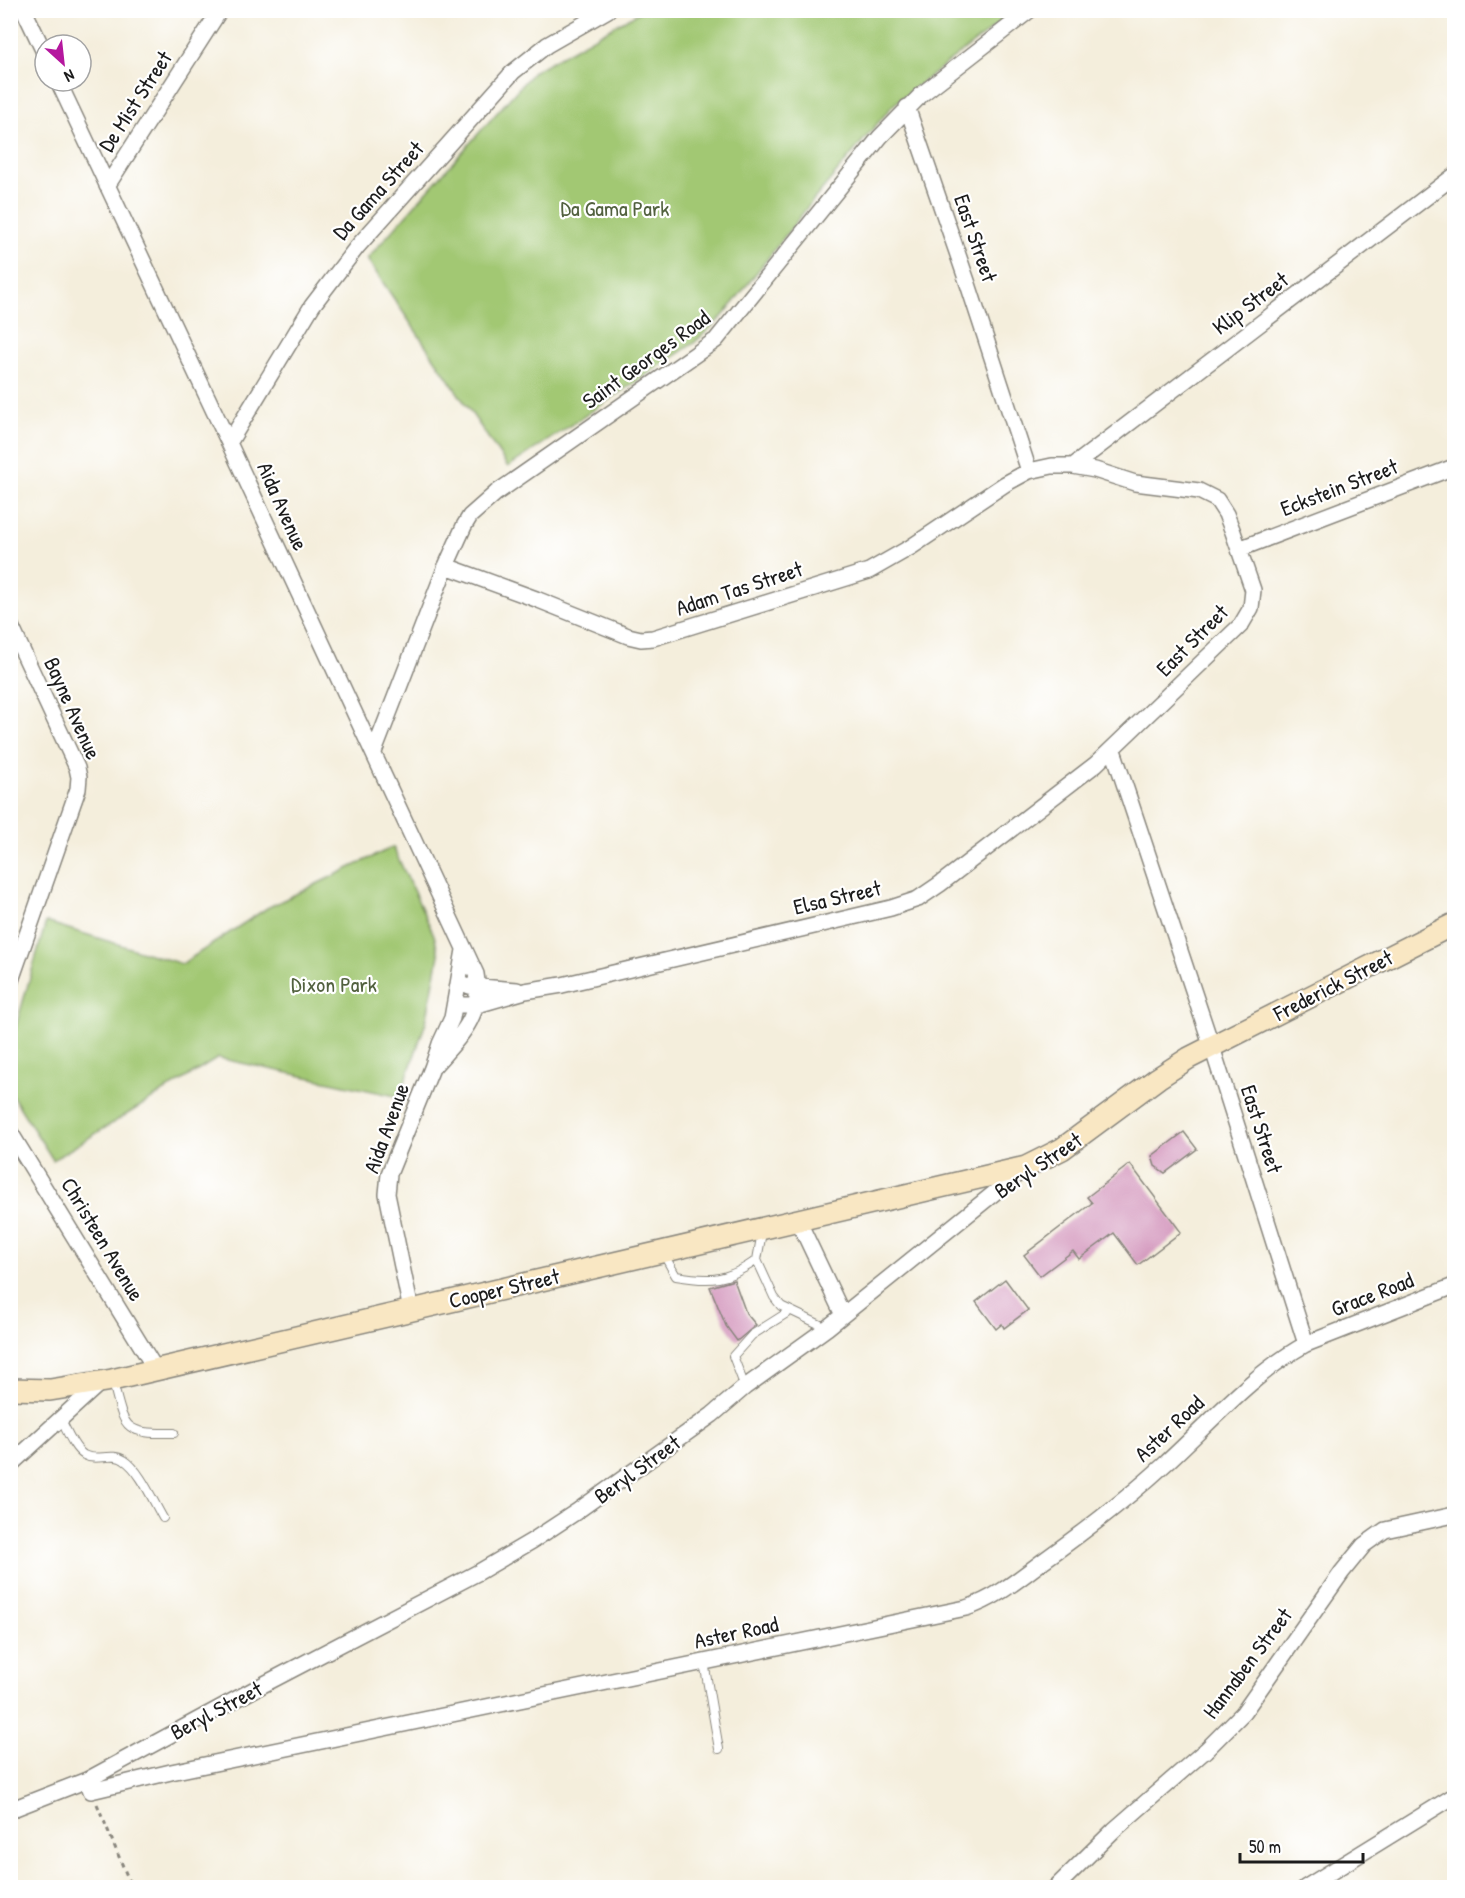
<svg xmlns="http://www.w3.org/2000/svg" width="1465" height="1898" viewBox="0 0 1465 1898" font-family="'Patrick Hand',sans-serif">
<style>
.green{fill:#a2c873;stroke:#5f7248;stroke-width:1.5}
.building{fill:#d59bc0}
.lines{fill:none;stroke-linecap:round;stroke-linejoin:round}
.service-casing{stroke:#88857c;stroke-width:10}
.minor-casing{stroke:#88857c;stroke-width:18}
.secondary-casing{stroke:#88857c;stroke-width:24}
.path{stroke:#88857c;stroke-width:3;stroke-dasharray:4.5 4.5;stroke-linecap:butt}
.service{stroke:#fff;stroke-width:8}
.minor{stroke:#fff;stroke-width:15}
.secondary{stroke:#f9e7c3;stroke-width:21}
.labels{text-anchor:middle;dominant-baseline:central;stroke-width:4.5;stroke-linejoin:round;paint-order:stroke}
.street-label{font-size:22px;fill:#1c1c1c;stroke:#fff}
.park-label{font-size:22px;fill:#52613f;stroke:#fff}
</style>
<rect width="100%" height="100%" fill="#fff"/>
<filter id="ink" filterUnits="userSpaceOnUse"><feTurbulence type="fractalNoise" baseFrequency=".0167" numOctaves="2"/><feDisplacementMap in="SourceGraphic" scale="12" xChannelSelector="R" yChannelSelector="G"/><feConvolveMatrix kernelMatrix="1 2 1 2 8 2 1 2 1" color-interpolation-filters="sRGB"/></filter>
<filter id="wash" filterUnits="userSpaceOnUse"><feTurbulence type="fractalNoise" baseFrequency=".008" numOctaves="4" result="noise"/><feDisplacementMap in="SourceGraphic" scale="24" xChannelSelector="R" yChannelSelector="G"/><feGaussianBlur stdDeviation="1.35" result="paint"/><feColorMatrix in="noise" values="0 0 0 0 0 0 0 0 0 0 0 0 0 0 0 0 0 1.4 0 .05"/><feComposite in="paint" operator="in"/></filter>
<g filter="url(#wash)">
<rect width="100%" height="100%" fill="#f4eedc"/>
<path class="green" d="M641,11H1015L893,105L810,204L723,316L694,343L508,467L367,259L534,71Z
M393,847L434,935L439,955L426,1022L400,1097L218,1058L53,1160L10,1092L11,1043L46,922L182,964L267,908Z"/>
<g id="blocks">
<path class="building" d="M1184,1132L1197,1149L1165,1173L1155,1166L1152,1156Z
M1130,1164L1181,1232L1138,1265L1114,1233L1079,1259L1073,1251L1040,1276L1024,1255L1092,1203L1087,1197Z
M1005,1279L1028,1310L1004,1328L1002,1324L996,1329L976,1302Z
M734,1280L746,1313L756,1325L737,1341L726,1326L710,1287Z"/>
</g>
</g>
<g filter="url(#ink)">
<use href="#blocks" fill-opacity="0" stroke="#88857c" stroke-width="1.5"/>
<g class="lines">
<defs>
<path id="service" d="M663,1253L676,1276C711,1282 727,1281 757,1260L762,1232
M757,1260L774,1297L781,1306L827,1328
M113,1382C125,1429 123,1434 174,1433
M745,1387L733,1356L752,1335L790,1311
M61,1420C67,1430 73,1448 84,1455C96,1462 112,1452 124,1460C140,1470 153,1501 163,1518
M704,1662L719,1749"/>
<path id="minor" d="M24,10L45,54
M58,81L229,443L476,974C484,1017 458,1038 432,1068
M907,107L968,284L1029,471
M107,186L220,10
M229,443L312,306L357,247L513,72L547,45L608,10
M1073,466L1454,176
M1239,549L1454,467
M446,566L536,599L628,636L641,639L653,638L869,571L911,547L1005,484L1029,471L1052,466H1073L1095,470L1135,483L1199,491L1217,500L1226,514L1233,532L1253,590L1251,608L1241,625L1096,764L940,884L918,899L891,908L562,985L525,991L477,1005H456
M10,624L77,768L79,777L78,789L10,983
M1113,750L1212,1047L1306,1344
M374,752L446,566L464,526L470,516L496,493L716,340L880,137L922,94L1030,10
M469,986L517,990
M10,1132L156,1370
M798,1220L843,1315
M411,1310L387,1194L389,1174L432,1068L440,1044L452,1018L464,950
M10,1465L101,1382
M87,1780L91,1791L171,1772L966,1608C995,1599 1019,1579 1043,1561C1085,1531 1127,1499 1165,1464C1210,1423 1252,1374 1306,1344L1454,1286
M10,1810L87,1780L253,1690L479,1572L532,1541L576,1512L712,1415L745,1387L827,1328L1024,1169
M1055,1888L1114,1830L1206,1750L1243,1713L1342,1572L1364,1545L1385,1530L1454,1515
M1305,1888L1454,1796"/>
<path id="secondary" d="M10,1389L50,1390L112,1380L1026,1167L1062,1149L1158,1078L1189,1058L1454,924"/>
</defs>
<use href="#service" class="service-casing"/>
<use href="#minor" class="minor-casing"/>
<use href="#secondary" class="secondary-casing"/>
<path class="path" d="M97,1804L132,1888"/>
<use href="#service" class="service"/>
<use href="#minor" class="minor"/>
<use href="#secondary" class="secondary"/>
</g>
</g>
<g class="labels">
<g class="street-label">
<text transform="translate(135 101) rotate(-57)">De Mist Street</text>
<text transform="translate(378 190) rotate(-48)">Da Gama Street</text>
<text transform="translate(976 238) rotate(71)">East Street</text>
<text transform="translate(1250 303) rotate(-37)">Klip Street</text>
<text transform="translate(646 359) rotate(-36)">Saint Georges Road</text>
<text transform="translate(1339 487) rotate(-21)">Eckstein Street</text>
<text transform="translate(283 506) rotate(66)">Aida Avenue</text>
<text transform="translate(739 588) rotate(-18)">Adam Tas Street</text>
<text transform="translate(1192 640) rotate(-45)">East Street</text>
<text transform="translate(73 708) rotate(66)">Bayne Avenue</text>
<text transform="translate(837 897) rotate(-13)">Elsa Street</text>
<text transform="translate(1333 985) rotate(-27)">Frederick Street</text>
<text transform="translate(386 1128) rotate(-70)">Aida Avenue</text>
<text transform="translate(1262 1129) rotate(72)">East Street</text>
<text transform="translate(1038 1165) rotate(-34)">Beryl Street</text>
<text transform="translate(103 1239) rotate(59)">Christeen Avenue</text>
<text transform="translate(504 1288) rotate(-13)">Cooper Street</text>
<text transform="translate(1372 1294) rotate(-21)">Grace Road</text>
<text transform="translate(1169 1428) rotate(-43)">Aster Road</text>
<text transform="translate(637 1469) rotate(-36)">Beryl Street</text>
<text transform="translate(736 1632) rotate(-12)">Aster Road</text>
<text transform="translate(1247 1663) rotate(-53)">Hannaben Street</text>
<text transform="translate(216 1710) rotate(-28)">Beryl Street</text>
</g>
<g class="park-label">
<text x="615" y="208">Da Gama Park</text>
<text x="334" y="984">Dixon Park</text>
</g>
</g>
<rect width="1465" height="1898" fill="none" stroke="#fff" stroke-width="36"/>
<g transform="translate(63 63) rotate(153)"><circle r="28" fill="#ffffff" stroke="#a4a4a4" stroke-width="1.5"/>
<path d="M0-4.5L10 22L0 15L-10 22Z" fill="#b5179e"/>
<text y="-9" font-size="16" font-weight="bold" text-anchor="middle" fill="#1c1c1c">N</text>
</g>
<path d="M1240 1853v9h123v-9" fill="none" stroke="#1c1c1c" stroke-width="3"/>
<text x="1249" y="1853" font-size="18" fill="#1c1c1c" stroke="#ffffff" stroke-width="4.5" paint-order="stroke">50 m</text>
</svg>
